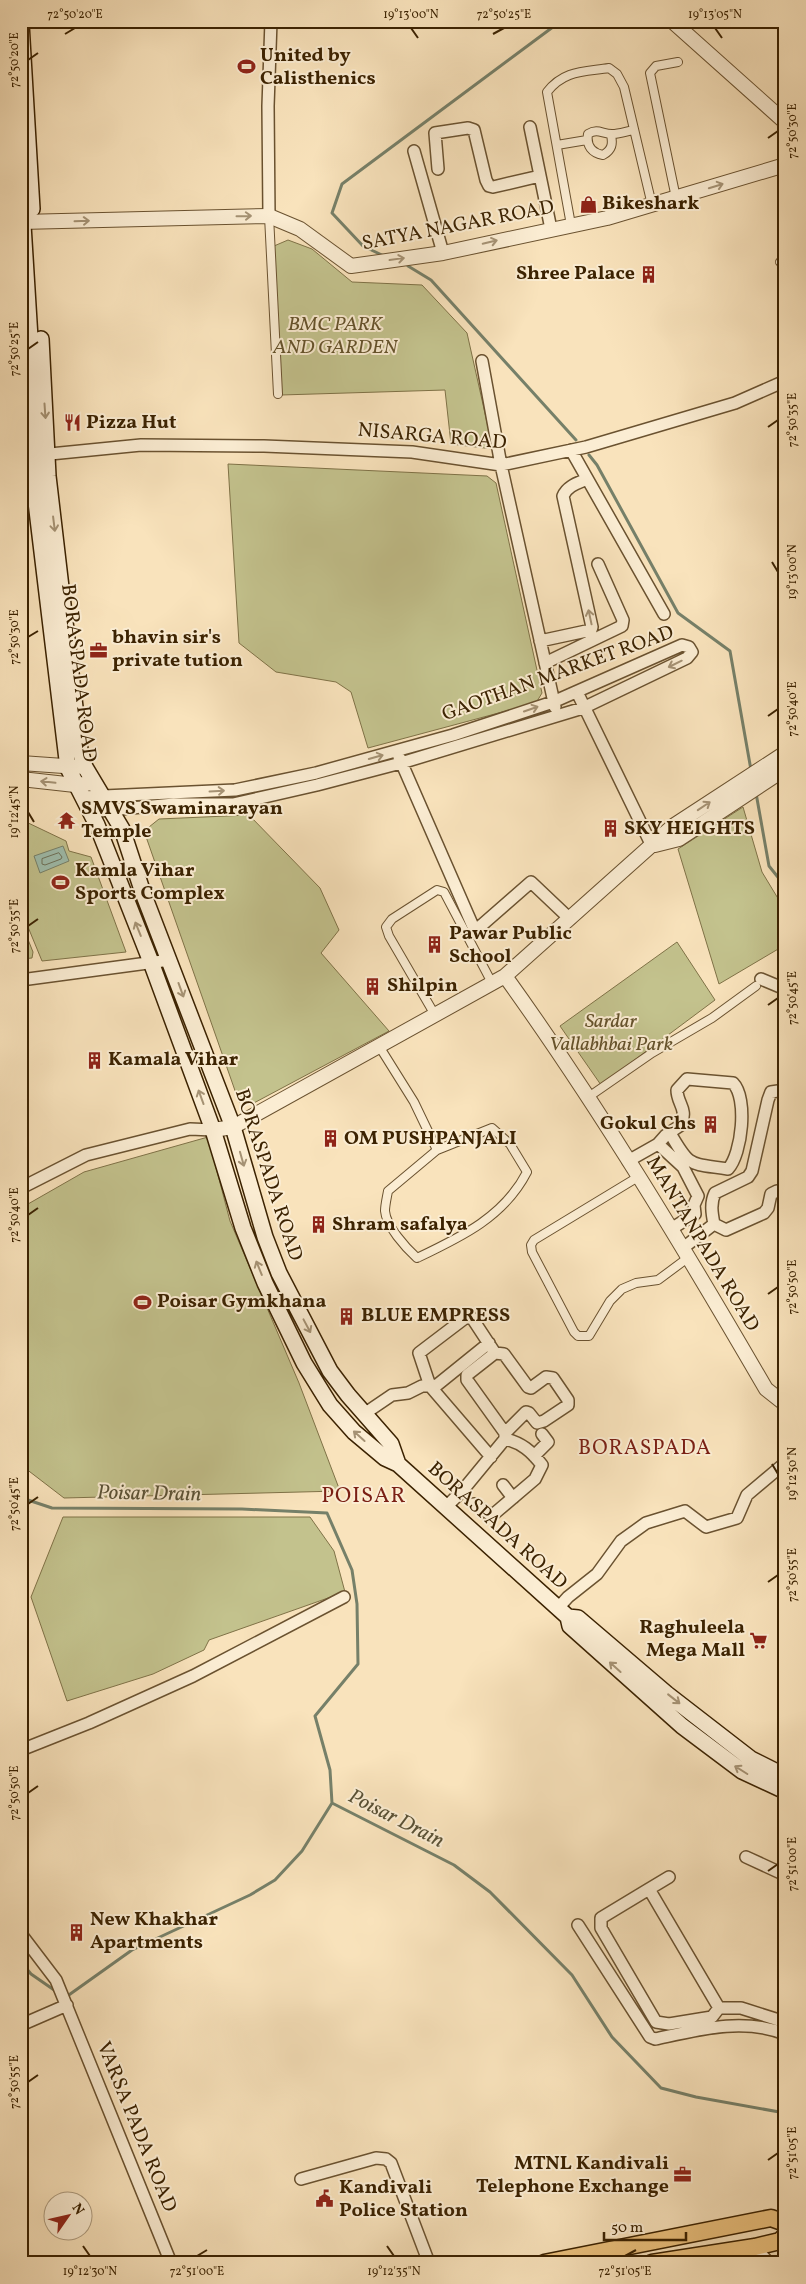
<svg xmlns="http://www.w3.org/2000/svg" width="806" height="2284" viewBox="0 0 806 2284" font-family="Vollkorn,serif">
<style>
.green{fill:#c3c28d;stroke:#7f7247}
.water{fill:#9ebeae;stroke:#768069}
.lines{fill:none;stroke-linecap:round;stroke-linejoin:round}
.shore{stroke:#6c7058;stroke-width:1}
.stream{stroke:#768069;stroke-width:3}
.pedestrian-casing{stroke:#6a5230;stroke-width:10}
.minor-casing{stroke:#6a5230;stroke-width:14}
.tertiary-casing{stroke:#6a5230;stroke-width:16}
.secondary-casing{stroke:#3b2201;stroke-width:18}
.primary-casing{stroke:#3b2201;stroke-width:19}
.pedestrian{stroke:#fbedd3;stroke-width:8}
.minor{stroke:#fbedd3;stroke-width:11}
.tertiary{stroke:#fbedd3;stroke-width:14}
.secondary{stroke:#fbedd3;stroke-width:15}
.primary{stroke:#ecc27e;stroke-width:16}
.oneway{stroke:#a59274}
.ticks{fill:none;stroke:#3b2201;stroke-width:2}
.labels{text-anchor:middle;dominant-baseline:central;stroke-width:4;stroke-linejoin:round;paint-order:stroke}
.poi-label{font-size:20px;font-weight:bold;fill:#3b2201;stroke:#fbedd3;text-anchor:start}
.street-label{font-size:20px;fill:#3b2201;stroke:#fbedd3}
.park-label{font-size:20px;font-style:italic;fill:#64522b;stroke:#fbedd3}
.neighbourhood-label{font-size:21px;letter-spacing:1px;fill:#7a1f14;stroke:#fbedd3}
.water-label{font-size:21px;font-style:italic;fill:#595135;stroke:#fbedd3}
.quarter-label{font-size:22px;letter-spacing:1px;fill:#7a1f14;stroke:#fbedd3}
.neatline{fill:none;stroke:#3b2201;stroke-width:2}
.ticks-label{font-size:12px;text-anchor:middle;fill:#3b2201}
</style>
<rect width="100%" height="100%" fill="#f9e3bc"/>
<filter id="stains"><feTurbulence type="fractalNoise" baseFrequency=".004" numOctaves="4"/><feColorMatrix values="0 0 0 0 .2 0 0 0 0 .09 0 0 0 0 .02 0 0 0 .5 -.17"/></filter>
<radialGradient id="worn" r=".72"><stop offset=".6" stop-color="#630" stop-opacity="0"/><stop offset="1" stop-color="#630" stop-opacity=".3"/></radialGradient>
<path class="green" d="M288,240L312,249L352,282L422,285L467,333L493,449L451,444L445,390L281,395L274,246Z
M228,464L487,476L496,483L542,693L536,703L368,748L351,692L336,682L276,672L239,643Z
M743,807L762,872L785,910V945L719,984L678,849Z
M249,815L320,888L339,930L321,953L389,1031L252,1104L239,1102L144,831L159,819Z
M22,820L66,841L69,851L91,857L126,952L42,961L21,910Z
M21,922L33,952L32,958L21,959Z
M677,942L715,1000L601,1085L560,1026Z
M208,1137L230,1221L299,1383L340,1491L64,1498L21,1465V1208L84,1172Z
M63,1517H310L334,1551L345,1592L209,1640L204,1650L153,1674L67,1701L31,1597Z"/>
<path class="water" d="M63,846L69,861L40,873L34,856Z"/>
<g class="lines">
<path class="shore" d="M59,853L62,857L61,859L45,865L42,864V859Z"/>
<path class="stream" d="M384,256L363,246L332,213L342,184L561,21
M408,266L431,280L576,440
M589,455L597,465L678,613L730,651L751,770
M756,793L769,866L785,886
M21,1495L28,1500L52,1508L242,1509L327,1513L352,1570L357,1604L358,1664L315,1716L330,1770L332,1803L454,1865L490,1892L572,1975L612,2037L661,2088L696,2097L785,2113
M21,1551L28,1500
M21,1962L31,1974L57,1992
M66,1997L132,1950L250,1895L275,1880L302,1851L332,1803"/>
<defs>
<path id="pedestrian" d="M611,135C613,144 612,150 603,155C592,153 586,146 588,134C598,128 602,134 612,134C619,134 627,131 634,130
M557,145L587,140
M676,198L650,73L656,66L678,62
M269,216L278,394
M571,225L547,92C564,70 584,72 609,68L617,74L624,87L652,205
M780,262L785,257
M435,1015L389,936L386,927L392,919L437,890L444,892L492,983
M379,1046L414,1102L437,1150L388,1191C387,1197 385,1205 385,1211C386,1226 406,1248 417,1258C461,1237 504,1217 527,1172L510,1144L492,1128L437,1150
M587,1098L652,1053L712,1018L756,986
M638,1177L534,1240L531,1245L532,1252L574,1332L578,1336H589L610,1301L622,1289L636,1283L658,1280L689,1257"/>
<path id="minor" d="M530,127L551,229
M414,151L443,253
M438,169L435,133L468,128L474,130L486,180L489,186L493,187L540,176
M269,216L268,106L271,21
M482,361L501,465L555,707
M571,450L664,614
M40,455L141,445L264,446L412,452L501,465L586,447L735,403L785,381
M540,641L591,630L592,627L563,496C567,486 578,483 587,479
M545,663L622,626L623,620L598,564
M577,692L652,846
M399,757L475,931L531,882L570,919
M82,797L235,790L316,773L453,735L553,702L682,645L689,647L692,652L687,658L583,708L401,763L317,785L233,804H174L89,812
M761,979L785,989
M21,980L170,960
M785,1090L771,1092L768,1100L752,1171L748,1177L715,1193C710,1203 712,1214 714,1224L726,1230L764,1213L768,1208L771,1194L777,1191L785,1192
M658,1144L683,1167L698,1196L694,1205L695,1214L671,1229
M628,1161L658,1144L666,1135L681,1125C688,1108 677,1104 677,1090L687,1079L733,1083C748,1098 742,1154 728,1169C689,1163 690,1168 670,1133
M21,1188L86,1155L190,1129L213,1130
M683,1248L714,1224
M489,1343L437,1385L430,1386L419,1353L465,1318H472L495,1353
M364,1414L392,1395L408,1393L422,1386H430L491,1457
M534,1456L548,1442L542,1434
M503,1485L513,1498
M474,1504L491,1515L495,1513L535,1479L542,1465C531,1451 522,1443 505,1439
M447,1506L463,1490L505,1439V1433L467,1380V1375L495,1353L504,1354L528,1387L531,1388L546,1377L553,1378L568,1400V1405L544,1421L537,1423L529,1413L526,1412L505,1433
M558,1608L568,1597L597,1574L621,1541L646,1523L685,1511L706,1527L737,1518L747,1495L785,1463
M21,1750L89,1723L193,1676L344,1597
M746,1857L785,1875
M649,1889L719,2008L712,2017L669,2024L656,2022L601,1928V1918Z
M649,1889L669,1877
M578,1925L650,2037L655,2039C697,2030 743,2017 785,2034
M21,1934L56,1980L171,2263
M719,2008H741L785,2022
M21,2025L67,2005
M301,2179L376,2158L386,2159L391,2163L429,2263
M755,2247L769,2263"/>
<path id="tertiary" d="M672,21L785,122
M21,222L269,216L300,229L351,266L443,253L607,218L785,165
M21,763L78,767
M21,779L75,785L94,783
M655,845L679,839L785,769
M505,976L673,826L785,753
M213,1130L233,1127L505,976C600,1108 684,1248 766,1389L785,1404"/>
<path id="secondary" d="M21,23L32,209
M21,192L33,387V477L68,768L97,825L151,962L213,1130L243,1228L265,1283L304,1363L330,1405L354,1432L385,1458L398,1464L568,1617L570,1626L682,1726L742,1771L785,1791
M41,339L48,476L80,750L85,767L122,829L143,893L233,1127L265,1237L279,1273L330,1371L348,1395L391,1444L398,1464
M568,1617L578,1618L667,1694L751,1759L785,1776"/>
<path id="primary" d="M544,2263L771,2218L785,2223
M652,2263L755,2247L780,2241L785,2236"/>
</defs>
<use href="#pedestrian" class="pedestrian-casing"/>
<use href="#minor" class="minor-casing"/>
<use href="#tertiary" class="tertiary-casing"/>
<use href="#secondary" class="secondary-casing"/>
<use href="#primary" class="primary-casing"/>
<use href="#pedestrian" class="pedestrian"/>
<use href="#minor" class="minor"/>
<use href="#tertiary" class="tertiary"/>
<use href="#secondary" class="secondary"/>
<use href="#primary" class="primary"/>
</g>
<defs><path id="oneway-shaft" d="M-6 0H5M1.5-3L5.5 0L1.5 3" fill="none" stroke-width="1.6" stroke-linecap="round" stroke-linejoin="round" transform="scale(1.25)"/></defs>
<g class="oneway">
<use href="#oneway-shaft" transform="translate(716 186) rotate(-17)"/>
<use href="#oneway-shaft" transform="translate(244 216) rotate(-1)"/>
<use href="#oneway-shaft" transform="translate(82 221) rotate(-2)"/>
<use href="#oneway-shaft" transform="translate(490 242) rotate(-13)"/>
<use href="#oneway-shaft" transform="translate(397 259) rotate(-8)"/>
<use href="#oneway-shaft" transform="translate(45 411) rotate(86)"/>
<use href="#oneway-shaft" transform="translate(54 524) rotate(83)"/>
<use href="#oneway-shaft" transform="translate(590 617) rotate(-102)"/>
<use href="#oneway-shaft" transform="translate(675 664) rotate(154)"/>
<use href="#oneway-shaft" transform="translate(531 709) rotate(-19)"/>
<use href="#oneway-shaft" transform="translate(376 757) rotate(-16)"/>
<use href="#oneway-shaft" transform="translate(48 782) rotate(-174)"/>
<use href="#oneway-shaft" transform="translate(217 791) rotate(-3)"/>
<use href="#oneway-shaft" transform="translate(704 806) rotate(-34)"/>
<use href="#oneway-shaft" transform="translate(138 929) rotate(-112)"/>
<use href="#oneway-shaft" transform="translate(181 990) rotate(70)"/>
<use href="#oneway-shaft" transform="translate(201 1097) rotate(-110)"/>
<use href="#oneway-shaft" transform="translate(242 1159) rotate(74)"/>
<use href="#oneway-shaft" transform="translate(259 1268) rotate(-112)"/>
<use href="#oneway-shaft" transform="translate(307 1326) rotate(62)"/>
<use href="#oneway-shaft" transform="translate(359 1436) rotate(-138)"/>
<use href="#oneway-shaft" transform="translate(615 1667) rotate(-138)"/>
<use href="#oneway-shaft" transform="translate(674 1699) rotate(38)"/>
<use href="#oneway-shaft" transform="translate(741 1770) rotate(-148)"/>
</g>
<path class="ticks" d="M411,28L418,38M715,28L722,38M65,34L75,28M493,34L504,28M28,60L38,53M768,138L778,131M28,349L38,342M768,427L778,420M772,562L778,572M28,637L38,631M768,716L778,709M28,812L34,822M28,926L38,919M768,1005L778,998M28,1215L38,1208M768,1294L778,1287M772,1464L778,1474M28,1504L38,1497M768,1582L778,1575M28,1793L38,1786M768,1871L778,1864M28,2082L38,2075M768,2160L778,2153M83,2246L90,2256M387,2246L394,2256M197,2256L207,2250M625,2256L636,2250"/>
<defs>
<symbol id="stadium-bare" viewBox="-9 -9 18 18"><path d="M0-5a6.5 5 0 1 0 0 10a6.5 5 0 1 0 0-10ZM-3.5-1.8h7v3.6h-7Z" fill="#8f2418" stroke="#fbedd3" stroke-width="2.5" paint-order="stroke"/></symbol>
<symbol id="shop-bare" viewBox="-9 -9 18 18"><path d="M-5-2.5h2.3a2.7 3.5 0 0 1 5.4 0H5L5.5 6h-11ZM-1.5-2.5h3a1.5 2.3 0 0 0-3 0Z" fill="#8f2418" stroke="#fbedd3" stroke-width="2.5" paint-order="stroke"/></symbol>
<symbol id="building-bare" viewBox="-9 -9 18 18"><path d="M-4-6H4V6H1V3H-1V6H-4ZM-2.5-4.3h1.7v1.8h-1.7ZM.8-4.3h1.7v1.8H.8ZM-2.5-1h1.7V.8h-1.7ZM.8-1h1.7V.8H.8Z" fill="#8f2418" stroke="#fbedd3" stroke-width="2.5" paint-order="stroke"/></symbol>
<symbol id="restaurant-bare" viewBox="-9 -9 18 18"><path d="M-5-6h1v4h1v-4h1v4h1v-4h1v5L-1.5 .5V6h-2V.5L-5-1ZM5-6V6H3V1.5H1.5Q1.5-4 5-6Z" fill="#8f2418" stroke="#fbedd3" stroke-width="2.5" paint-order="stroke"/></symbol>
<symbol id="office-bare" viewBox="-9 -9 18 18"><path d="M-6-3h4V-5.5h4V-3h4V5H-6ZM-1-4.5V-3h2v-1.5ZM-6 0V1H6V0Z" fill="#8f2418" stroke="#fbedd3" stroke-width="2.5" paint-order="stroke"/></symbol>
<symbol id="temple-bare" viewBox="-9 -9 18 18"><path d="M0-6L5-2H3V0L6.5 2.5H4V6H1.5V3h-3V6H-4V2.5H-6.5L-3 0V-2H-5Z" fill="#8f2418" stroke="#fbedd3" stroke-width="2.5" paint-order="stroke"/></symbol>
<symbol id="supermarket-bare" viewBox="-9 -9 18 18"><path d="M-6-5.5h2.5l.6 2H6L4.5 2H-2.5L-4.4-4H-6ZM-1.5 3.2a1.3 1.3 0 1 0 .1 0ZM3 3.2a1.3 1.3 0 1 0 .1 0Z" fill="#8f2418" stroke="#fbedd3" stroke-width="2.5" paint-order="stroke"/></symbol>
<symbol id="civic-bare" viewBox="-9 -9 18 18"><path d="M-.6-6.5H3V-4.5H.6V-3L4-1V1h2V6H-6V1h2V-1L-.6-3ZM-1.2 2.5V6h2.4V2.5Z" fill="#8f2418" stroke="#fbedd3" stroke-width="2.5" paint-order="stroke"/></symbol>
</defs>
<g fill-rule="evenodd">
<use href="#stadium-bare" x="234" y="54" width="25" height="25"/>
<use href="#shop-bare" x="576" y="192" width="25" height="25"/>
<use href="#building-bare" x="636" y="262" width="25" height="25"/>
<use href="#restaurant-bare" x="60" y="410" width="25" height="25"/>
<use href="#office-bare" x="86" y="638" width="25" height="25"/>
<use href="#temple-bare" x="54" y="808" width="25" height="25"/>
<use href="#building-bare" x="598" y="816" width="25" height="25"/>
<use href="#stadium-bare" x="48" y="870" width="25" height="25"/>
<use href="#building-bare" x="422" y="932" width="25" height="25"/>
<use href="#building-bare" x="360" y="974" width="25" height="25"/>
<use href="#building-bare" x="82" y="1048" width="25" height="25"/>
<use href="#building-bare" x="698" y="1112" width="25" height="25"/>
<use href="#building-bare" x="318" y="1126" width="25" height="25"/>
<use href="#building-bare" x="306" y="1212" width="25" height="25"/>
<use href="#stadium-bare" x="130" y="1290" width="25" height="25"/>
<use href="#building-bare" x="334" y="1304" width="25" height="25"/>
<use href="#supermarket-bare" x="746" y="1628" width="25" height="25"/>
<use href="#building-bare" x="64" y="1920" width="25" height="25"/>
<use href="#office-bare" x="670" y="2162" width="25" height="25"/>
<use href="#civic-bare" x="312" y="2186" width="25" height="25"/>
</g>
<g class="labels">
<g class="poi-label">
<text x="260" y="56">United by<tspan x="260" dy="23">Calisthenics</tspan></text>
<text x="602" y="204">Bikeshark</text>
<text x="635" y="274" text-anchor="end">Shree Palace</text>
<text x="86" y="423">Pizza Hut</text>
<text x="112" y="638">bhavin sir's<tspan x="112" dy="23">private tution</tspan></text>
<text x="81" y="809">SMVS Swaminarayan<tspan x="81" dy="23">Temple</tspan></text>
<text x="624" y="829">SKY HEIGHTS</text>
<text x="75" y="871">Kamla Vihar<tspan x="75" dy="23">Sports Complex</tspan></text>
<text x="449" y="934">Pawar Public<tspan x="449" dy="23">School</tspan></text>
<text x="387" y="986">Shilpin</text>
<text x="108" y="1060">Kamala Vihar</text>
<text x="696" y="1124" text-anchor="end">Gokul Chs</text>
<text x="344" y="1139">OM PUSHPANJALI</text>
<text x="332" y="1225">Shram safalya</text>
<text x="157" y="1302">Poisar Gymkhana</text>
<text x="361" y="1316">BLUE EMPRESS</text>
<text x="745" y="1628" text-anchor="end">Raghuleela<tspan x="745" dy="23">Mega Mall</tspan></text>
<text x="90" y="1920">New Khakhar<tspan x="90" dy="23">Apartments</tspan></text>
<text x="669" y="2164" text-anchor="end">MTNL Kandivali<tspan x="669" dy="23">Telephone Exchange</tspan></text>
<text x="339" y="2188">Kandivali<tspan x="339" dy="23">Police Station</tspan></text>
</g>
<g class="street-label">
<text transform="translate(458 226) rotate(-11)">SATYA NAGAR ROAD</text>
<text transform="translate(432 437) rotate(5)">NISARGA ROAD</text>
<text transform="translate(78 673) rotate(83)">BORASPADA ROAD</text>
<text transform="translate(558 674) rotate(-20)">GAOTHAN MARKET ROAD</text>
<text transform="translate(268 1175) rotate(72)">BORASPADA ROAD</text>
<text transform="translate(702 1244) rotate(59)">MANTANPADA ROAD</text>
<text transform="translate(497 1526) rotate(42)">BORASPADA ROAD</text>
<text transform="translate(136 2127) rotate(68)">VARSA PADA ROAD</text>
</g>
<g class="park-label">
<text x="335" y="325">BMC PARK<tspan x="335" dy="23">AND GARDEN</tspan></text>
<text x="611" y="1022">Sardar<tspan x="611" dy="23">Vallabhbai Park</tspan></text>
</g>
<g class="neighbourhood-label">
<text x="645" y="1448">BORASPADA</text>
</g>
<g class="water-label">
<text transform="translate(149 1494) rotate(1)">Poisar Drain</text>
<text transform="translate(396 1819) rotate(27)">Poisar Drain</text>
</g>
<g class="quarter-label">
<text x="364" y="1496">POISAR</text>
</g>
</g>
<rect width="806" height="2284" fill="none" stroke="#f9e3bc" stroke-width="55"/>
<g transform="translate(68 2216) rotate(56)"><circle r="24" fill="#fbedd3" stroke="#ae9c7f"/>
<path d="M0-4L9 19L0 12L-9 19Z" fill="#8f2418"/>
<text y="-8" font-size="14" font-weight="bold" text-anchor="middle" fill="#3b2201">N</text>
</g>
<path d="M604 2232v8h82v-8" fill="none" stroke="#3b2201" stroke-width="2.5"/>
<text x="611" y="2232" font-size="15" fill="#3b2201" stroke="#fbedd3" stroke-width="4" paint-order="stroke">50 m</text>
<rect x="28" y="28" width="750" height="2228" class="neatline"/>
<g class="ticks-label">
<text x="75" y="18">72°50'20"E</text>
<text x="411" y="18">19°13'00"N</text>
<text x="504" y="18">72°50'25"E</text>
<text x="715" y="18">19°13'05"N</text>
<text transform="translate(14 60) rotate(-90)" y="4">72°50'20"E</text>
<text transform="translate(792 131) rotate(-90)" y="4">72°50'30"E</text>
<text transform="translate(14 349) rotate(-90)" y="4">72°50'25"E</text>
<text transform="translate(792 420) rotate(-90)" y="4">72°50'35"E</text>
<text transform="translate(792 572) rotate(-90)" y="4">19°13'00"N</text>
<text transform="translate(14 637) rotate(-90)" y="4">72°50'30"E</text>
<text transform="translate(792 709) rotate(-90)" y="4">72°50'40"E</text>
<text transform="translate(14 812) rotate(-90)" y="4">19°12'45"N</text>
<text transform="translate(14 926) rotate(-90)" y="4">72°50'35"E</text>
<text transform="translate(792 998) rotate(-90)" y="4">72°50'45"E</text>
<text transform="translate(14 1215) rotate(-90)" y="4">72°50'40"E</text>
<text transform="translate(792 1287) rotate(-90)" y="4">72°50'50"E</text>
<text transform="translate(792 1474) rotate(-90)" y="4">19°12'50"N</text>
<text transform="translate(14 1504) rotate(-90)" y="4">72°50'45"E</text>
<text transform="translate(792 1575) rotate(-90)" y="4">72°50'55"E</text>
<text transform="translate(14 1793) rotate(-90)" y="4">72°50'50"E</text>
<text transform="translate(792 1864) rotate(-90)" y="4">72°51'00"E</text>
<text transform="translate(14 2082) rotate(-90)" y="4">72°50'55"E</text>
<text transform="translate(792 2153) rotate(-90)" y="4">72°51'05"E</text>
<text x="90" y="2275">19°12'30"N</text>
<text x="197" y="2275">72°51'00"E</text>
<text x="394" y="2275">19°12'35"N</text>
<text x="625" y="2275">72°51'05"E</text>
</g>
<rect width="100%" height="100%" filter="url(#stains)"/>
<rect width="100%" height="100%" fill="url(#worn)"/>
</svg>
